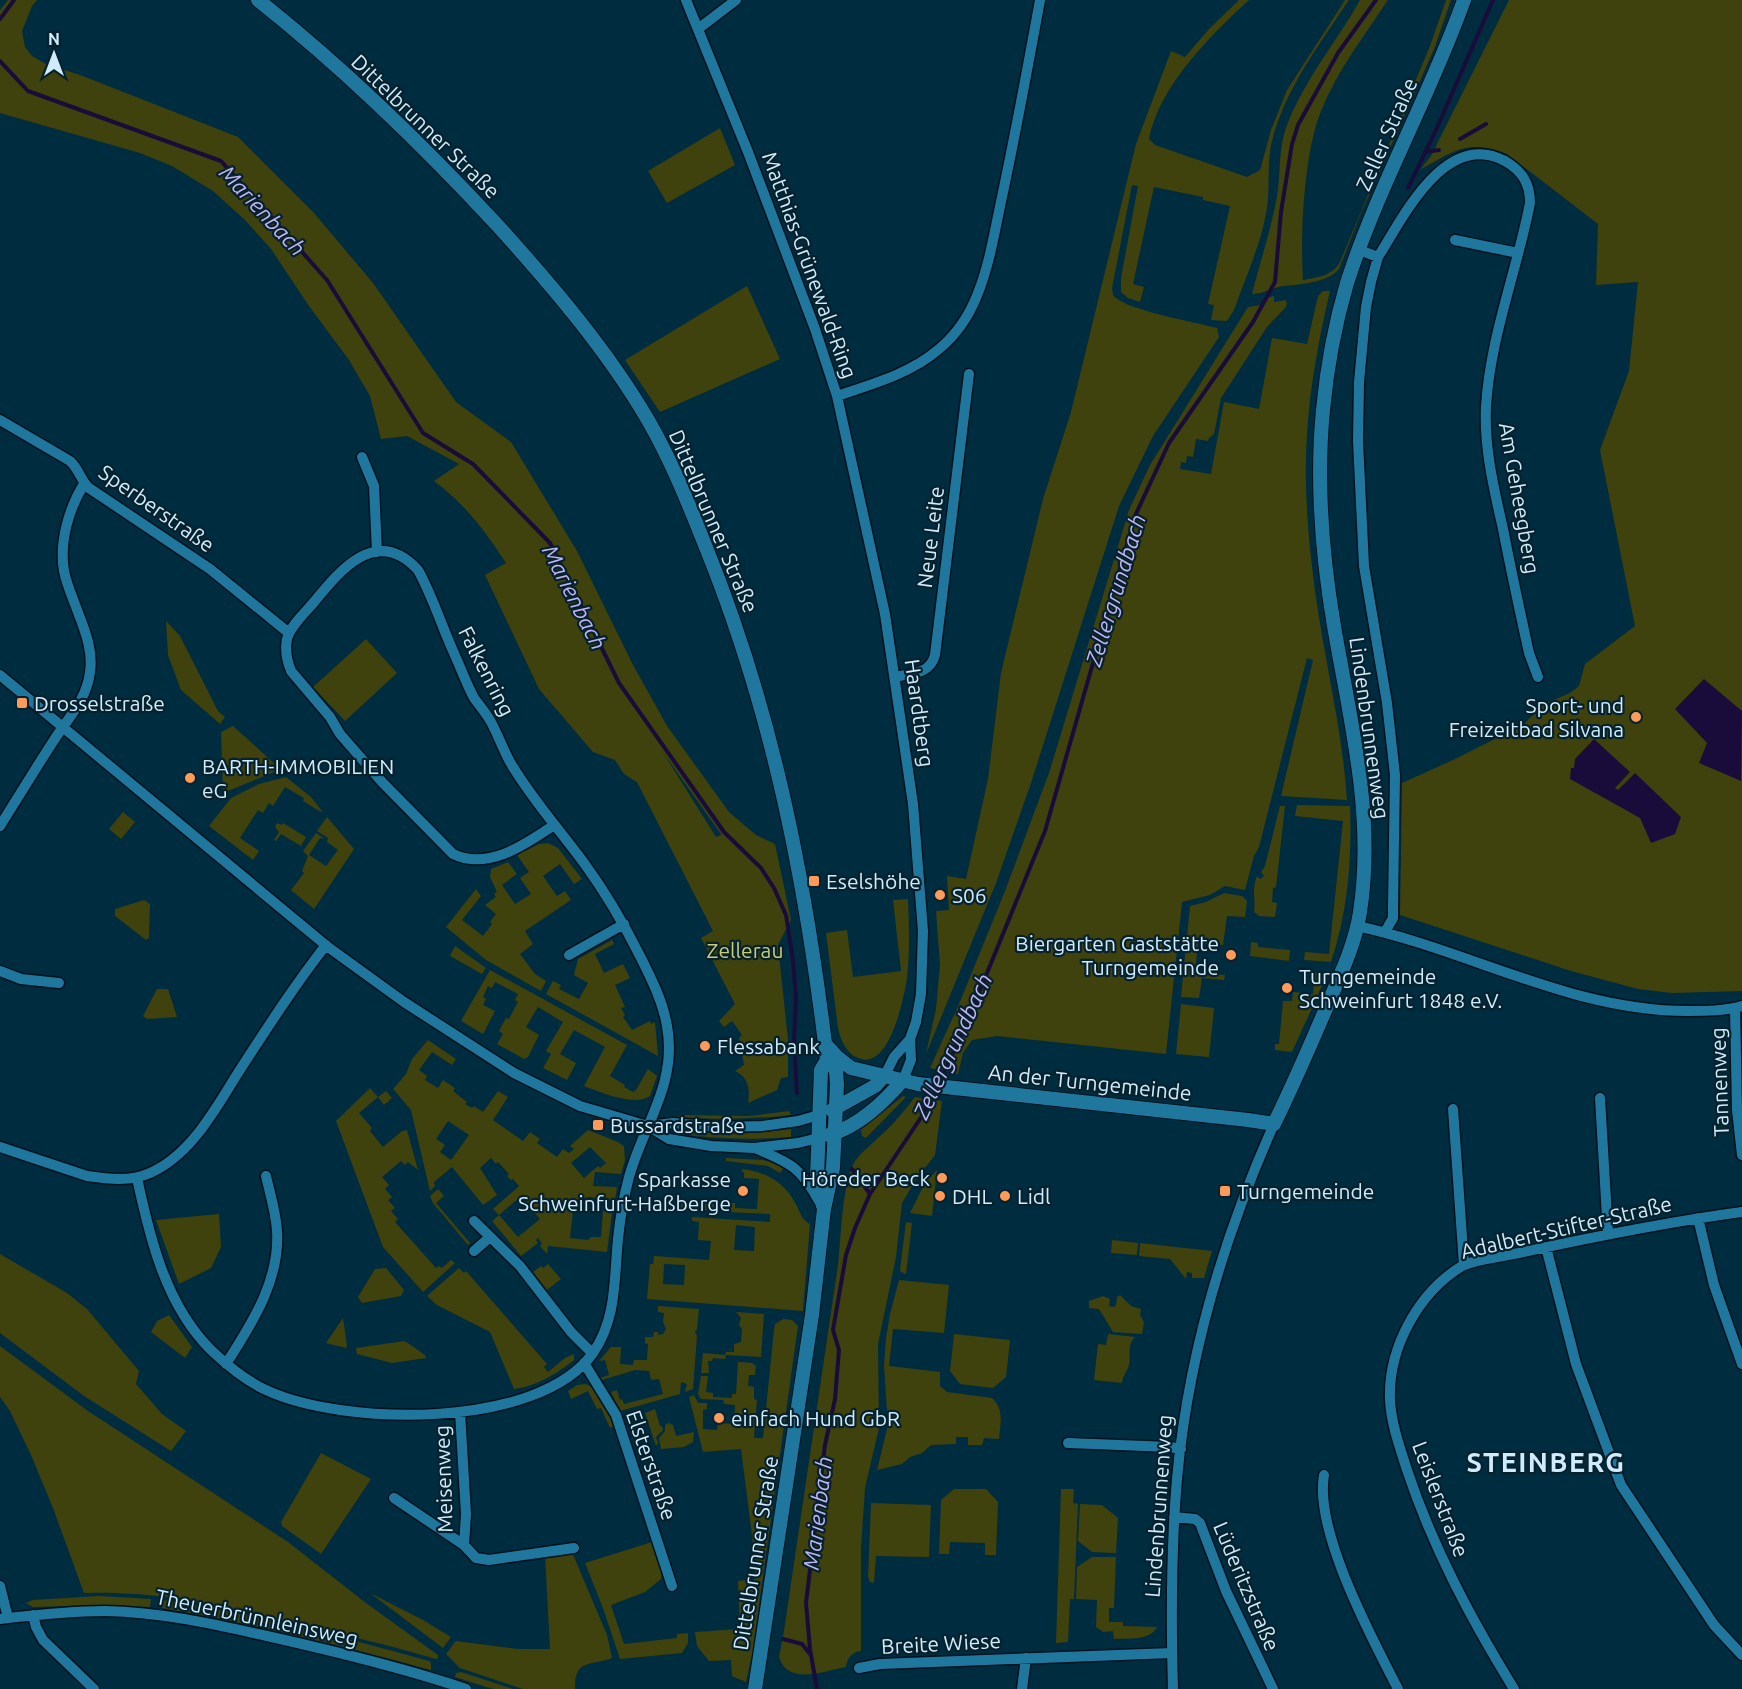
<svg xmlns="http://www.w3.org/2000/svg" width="1742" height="1689" viewBox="0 0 1742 1689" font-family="Ubuntu,sans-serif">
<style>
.green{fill:#3f420c;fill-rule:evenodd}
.water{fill:#1a0c3a}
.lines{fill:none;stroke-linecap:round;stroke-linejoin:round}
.stream{stroke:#1a0c3a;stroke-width:4}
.minor-casing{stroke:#00131e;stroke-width:13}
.tertiary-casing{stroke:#00131e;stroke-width:16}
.minor{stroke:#20779d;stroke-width:10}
.tertiary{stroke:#20779d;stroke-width:14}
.poi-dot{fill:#ff9b5a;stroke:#07212d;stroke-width:2}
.labels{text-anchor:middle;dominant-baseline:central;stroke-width:4.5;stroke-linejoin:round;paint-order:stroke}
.street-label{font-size:21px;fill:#ceecfd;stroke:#07212d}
.poi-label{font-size:21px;fill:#ceecfd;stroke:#07212d;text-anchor:start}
.park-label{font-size:21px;fill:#c7cd74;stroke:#07212d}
.water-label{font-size:22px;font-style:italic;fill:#c0b5f5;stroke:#07212d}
.district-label{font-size:27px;font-weight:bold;letter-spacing:1.5px;fill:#ceecfd;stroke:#07212d}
</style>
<rect width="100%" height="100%" fill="#002c3f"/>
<path class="green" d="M8,0H37L32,6L22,31L25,47L32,56L46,64L80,75L238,137L314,213L373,283L456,402L511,442L577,551L632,663L667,726L729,812L756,835L775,844L791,920L778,945L788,1040V1077L781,1078L777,1090L748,1103C750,1090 749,1077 735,1071L744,1065L739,1038L742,1035L732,1021L724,1027L719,1021L735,1004L701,938L713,931L637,782L624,774L615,760L593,752L539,689L485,575L506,563C485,531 466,505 434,481L459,464L407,436L381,439L370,396L349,360L309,306L271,249L245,220L213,191L172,166L140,153L0,113V10ZM662,751L721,834V835L716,837Z
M1239,0H1249C1211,35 1159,86 1149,139L1155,145L1247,177L1260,170L1271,130L1287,90L1345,0H1349C1320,44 1285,89 1272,141C1266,165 1271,190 1266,214C1260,246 1245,279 1234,310L1227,321L1211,320L1214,305L1208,304L1230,206L1203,200V197L1154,187L1133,284L1144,287L1140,302L1128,298L1121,292V278L1138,186L1132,185L1112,288L1113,295C1124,310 1196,322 1217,328L1219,337L1153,436L1119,506L1032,780L996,883L926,1054L936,1009L940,965L936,911L949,910L947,876L966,879L988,779L1001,673L1043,499L1071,412L1136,144L1171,51L1185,57L1210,28Z
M1360,0H1388C1364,36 1337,71 1321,111C1304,153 1300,234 1303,280C1318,277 1332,276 1340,262L1430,46L1446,0H1451L1434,49L1361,213L1339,269C1327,283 1301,284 1284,286C1273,287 1263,294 1252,294C1260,262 1271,230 1277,196C1281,173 1278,150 1286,128C1303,81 1336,43 1360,0Z
M1509,0H1742V991L1672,993L1638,989L1571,971L1400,915L1402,783L1453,760L1523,725L1544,704L1570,693L1579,686L1585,664L1635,626L1600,450L1629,371L1638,282L1596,285L1598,224L1507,154C1468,139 1455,150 1420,170L1431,156Z
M720,128L735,165L667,203L648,171Z
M747,286L780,359L660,412L625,360Z
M1323,291H1330C1319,338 1310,386 1307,434C1304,478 1307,523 1312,566C1320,644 1342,721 1347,800L1281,796L1313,660L1307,658L1259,847L1254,856L1245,890L1225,886L1210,895L1182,902L1166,1054L997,1036L972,1040L963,1053L958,1074L930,1068L959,1004L1005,891L1049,773L1129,510L1150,465L1248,307L1261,305L1263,299L1274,296V302L1286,300L1287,304L1285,308L1267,327L1221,398L1214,434L1209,438L1208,441L1196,439L1193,457L1187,456L1186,463L1181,462L1180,469L1211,474L1224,402L1259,409L1272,338L1307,344L1318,296Z
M166,621L180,636L218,711L225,717L220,724L181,690L168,655Z
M366,639L397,673L345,721L313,687Z
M233,726L276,765L274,772L223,793L221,732Z
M286,777L311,797L322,811L321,812L303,801L304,798L285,787L273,806L269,803L263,813L258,810L240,838L259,851L253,860L209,826L231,798L259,784Z
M1297,805L1350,806C1352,860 1348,911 1331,962L1304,960L1305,952L1329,954L1343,821L1295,816Z
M1280,806H1285L1276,887L1273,888L1272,902L1277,903L1275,917L1259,916L1254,912C1256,897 1251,892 1257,876L1260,879L1264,876L1261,872L1265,866Z
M123,812L135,822L121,839L109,829Z
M327,817L354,849L314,909L291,890L304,873L302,871L308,856L303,851L316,833L325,839L320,838L309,855L326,866L338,850L327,842L328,838L317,831Z
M277,823L282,825L283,823L306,837L301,846L281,834L276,841L274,840L279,832L275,827Z
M548,843L558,848L582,879L574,884L560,864L543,876L557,896L565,891L571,900L525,931L533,944L520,954L535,974L546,981L541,991L486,960L446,927L476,889L481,896L462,920L483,936L492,924L490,922L496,914L485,905L496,897L494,894L497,892L490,877L491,869L508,862L517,874L502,885L515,904L531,894L520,878L529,872L517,855L539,844Z
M1224,893L1242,896L1247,901L1245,917L1227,916L1223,945L1198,943L1195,972L1225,975L1224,980L1202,978L1199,998L1181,997L1190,906L1206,902Z
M908,899C909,925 910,952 907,978C904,998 890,1066 862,1059C847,1056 841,1041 838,1028L826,933L847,930L853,977L901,971L893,900Z
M144,900L150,904L149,938L146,940L115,916V909Z
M612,940L614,944L595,954L604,973L623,964L630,978L615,985L625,1007L621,1008L625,1015L623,1017L632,1030L650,1021L651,1024L655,1022L658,1056L546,994L553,981L561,985L559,989L579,999L588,983L574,975L578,959Z
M1251,942L1258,943V947L1290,950L1289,961L1250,956Z
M455,946L486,968L482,974L450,956Z
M490,970L627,1045L610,1076L625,1085L624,1087L633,1092L636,1090L648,1069L657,1076L650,1096C635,1107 600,1092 584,1086L605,1047L574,1030L560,1054L576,1063L567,1080L543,1068L551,1054L546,1051L563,1022L538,1007L526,1027L539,1035L528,1057L524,1059L497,1044L503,1034L499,1031L506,1018L509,1019L518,1002L515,1000L518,994L495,982L492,988L488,986L483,997L486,999L483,1005L495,1011L483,1034L461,1021Z
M1315,972L1325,974L1326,977L1292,1052L1275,1050V1044H1279L1283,1001H1292L1293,992L1313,994Z
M157,989H168L177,1017L147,1019L143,1016Z
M1181,1004L1214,1008L1209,1057L1176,1054Z
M428,1040L456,1059L452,1065L432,1052L419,1070L427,1076L425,1080L438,1088L443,1080L455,1088L453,1091L467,1102L465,1104L472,1108L474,1106L483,1112L498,1091L508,1097L493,1120L523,1141L530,1132L540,1139L537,1143L557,1157L563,1149L569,1153L574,1149L570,1146L588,1130L618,1142L624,1146L625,1160L621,1174L595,1172L593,1186L617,1187L615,1200L589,1197L565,1202V1210L573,1211L570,1238L588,1240L591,1237H601L603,1211L612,1212L607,1252L548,1246L547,1254L540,1246L542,1244L538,1238L536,1240L538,1243L521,1256L492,1221L499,1215L493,1209L519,1186L513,1179L511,1180L507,1176L509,1174L498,1162L496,1164L491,1158L480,1168L497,1195L483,1205L452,1167L434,1182L435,1186L430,1191L411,1110L393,1089L406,1074L412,1059ZM448,1121L469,1135L451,1160L440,1152L445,1145L436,1139ZM590,1147L606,1163L600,1168L598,1166L584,1178L571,1163ZM520,1197L540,1219L518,1237L499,1215Z
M370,1088L378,1097L386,1091L392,1098L384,1105L378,1097L359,1113L372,1128L370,1131L383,1147L402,1131L407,1130L418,1170L408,1162L405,1165L401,1161L382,1177L389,1185L385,1189L392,1197L388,1200L395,1208L391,1211L398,1219L395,1222L436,1268L439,1266L442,1268L451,1260L455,1263L423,1292L383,1247L336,1121Z
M903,1096L906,1097L866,1138L862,1136L861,1130Z
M915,1097L942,1101L935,1155L915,1181L902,1203L896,1257L878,1344L879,1428L865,1488L861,1548V1651C852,1652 847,1658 846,1667C823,1671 788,1686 779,1657L784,1631L838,1265C841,1239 842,1187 853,1165C858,1154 870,1146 878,1138C892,1126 904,1111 915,1097Z
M789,1111L791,1115C753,1119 716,1120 678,1117L680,1115L749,1116Z
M673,1129C713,1136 752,1134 791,1129V1137C752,1140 712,1139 673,1133Z
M726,1158L763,1160L785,1166L780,1173L768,1166L726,1161Z
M742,1169C763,1171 783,1181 794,1201C800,1210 800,1219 810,1224L803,1311L647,1299L650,1264H653L654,1256L709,1260L711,1241L698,1240L699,1222L692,1221V1217L770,1222V1214L727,1212L728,1203H735V1208L757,1209L759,1179L744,1178V1172H742ZM736,1225L755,1227L754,1251L734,1250ZM664,1264L685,1265L684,1285L663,1284Z
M937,1170L932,1216L910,1213L925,1183Z
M438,1189L444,1196L436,1203L470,1243L468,1245L433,1203L430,1196Z
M681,1201L724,1202V1211L681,1209Z
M219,1214L221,1247L211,1268L179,1284L156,1220Z
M906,1222L912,1223L906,1274L901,1272L900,1270Z
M1112,1240L1138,1243L1137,1255L1111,1253Z
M1140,1243L1212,1251L1204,1278H1192V1273L1187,1272L1186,1279L1170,1259L1139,1256Z
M0,1254L67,1293L87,1309L139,1371L136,1384L162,1414L186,1431L171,1451L84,1396L0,1333Z
M548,1264L561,1279L547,1290L533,1272L541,1266L543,1268Z
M386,1268L404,1290L401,1296L362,1303L358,1297L375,1269Z
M459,1268L464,1273L466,1271L540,1356L547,1364L544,1367L548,1372L565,1358L574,1354V1360C556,1374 537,1386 514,1389L490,1332L437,1305L427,1296Z
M899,1280L949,1285L944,1333L893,1329L889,1366L940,1372V1386L947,1392L992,1398C1005,1410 1000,1424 999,1439L984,1438L982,1445H968V1437H956V1444L931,1445L922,1453L910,1457L902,1464L877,1470L888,1425L884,1366L886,1338L890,1314Z
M1120,1295L1131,1306L1141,1309L1140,1315L1144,1322L1142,1334L1113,1332L1099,1309L1089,1308V1301L1103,1296L1110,1299L1109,1306L1114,1307L1116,1305L1117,1297Z
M658,1306L699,1309L697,1329L695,1332L697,1336L693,1389L685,1392L687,1384L681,1382L680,1394L620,1411L611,1392L617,1390L620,1400L622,1399L624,1404L663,1394L659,1379L651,1380L649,1371L635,1370L602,1380L600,1378L609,1375L605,1360L599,1361L611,1347H621L620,1364L633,1365L634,1360H647L648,1344L645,1343V1337H653L654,1332H658V1335L663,1334L666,1329L663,1322L664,1313L658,1312Z
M736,1312L764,1314L761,1357L726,1355L725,1359L713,1358L712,1361H708L709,1373H701L703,1353L725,1355L726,1352H734V1344L741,1342L742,1329L739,1325L741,1318Z
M169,1315L192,1347L185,1358L151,1332L157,1321Z
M343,1318L347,1345L346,1348L326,1343Z
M783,1319L792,1320L798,1326L752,1654L746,1682L732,1676L731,1660L709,1661L697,1646L695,1632L740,1629L738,1581L755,1579L752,1535L741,1449L703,1452L689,1397L694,1395L698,1403H707V1409L703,1410V1429L717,1430L718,1423L734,1424L735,1405L724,1404L723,1400L701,1399L698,1394L701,1376H708L706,1392L713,1393V1397L732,1398V1394H736L738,1362L752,1363L756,1366L755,1375H749L748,1386L754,1387V1399L757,1400L754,1438H763L774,1330L775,1324Z
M954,1334L1010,1340L1006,1377L993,1388L960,1384L950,1371Z
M1108,1334L1135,1337C1126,1346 1132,1357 1128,1368C1125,1374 1123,1376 1122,1383L1094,1380L1098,1344L1106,1345Z
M405,1341L425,1355L426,1358L392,1363L357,1354L356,1348Z
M0,1346L88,1411L288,1542L366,1603L438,1655V1658L436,1659C389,1645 341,1634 293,1623C220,1605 161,1591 84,1593L53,1508L31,1455L10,1411L0,1397Z
M585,1384C601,1388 609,1412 614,1426L610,1428L601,1408L597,1409L588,1391L571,1399L568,1391L577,1385Z
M655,1409L660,1426H662L663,1430L656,1437L658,1443L656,1446L645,1413Z
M669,1423L673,1425L676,1436L694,1432L693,1442L684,1447L661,1449L659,1438L665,1431V1425Z
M321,1453L371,1479L321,1554L282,1526L281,1522Z
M954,1489H986L998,1502L996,1555H985V1543L950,1542L949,1554H939L941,1500Z
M1061,1489H1074L1073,1503L1078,1504L1074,1599H1070L1068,1642L1056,1643Z
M871,1503L931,1505L929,1557L876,1556L874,1583L870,1582L868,1577Z
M1080,1504L1102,1505L1118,1518L1116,1553L1092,1552L1078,1541Z
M652,1542L662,1572L661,1579L645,1592L611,1605L624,1644L677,1638V1634L688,1633V1643L682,1653L620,1659L603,1608L585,1563Z
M572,1552L607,1635L612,1658C592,1666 574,1658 575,1689H523L460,1668L446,1654L456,1641L518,1649H550L545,1555Z
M1092,1557H1116L1114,1608H1109V1622H1123V1626L1157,1627C1150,1641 1128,1638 1114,1639L1113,1631L1103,1632L1096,1627L1097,1600L1076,1599L1077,1567Z
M370,1593L423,1620L451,1637L443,1648Z
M99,1596L151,1599L150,1607L102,1605L33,1607L26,1603L33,1600Z
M163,1600C253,1613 341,1637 429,1661L431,1663V1670C342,1645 253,1624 162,1608Z
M461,1672L513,1689H493L455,1677L456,1673Z"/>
<path class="water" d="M1704,679L1742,711L1741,781L1699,763L1707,743L1675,709Z
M1594,739L1630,772L1615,788L1618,790L1635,773L1681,817L1675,834L1651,843L1640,818L1570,779L1571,768H1574L1575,759Z"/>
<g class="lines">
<path class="stream" d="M0,19L14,0
M0,61L28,91L221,161L327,280L423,433L473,464L550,543L619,683L724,832L761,868L774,888L786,915L793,960L796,999L794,1040L797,1093
M1460,139L1486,124
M1425,152L1439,150
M1408,188L1436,130L1493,0
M939,1083L965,1027L1045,831L1135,516L1169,443L1253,322L1275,282L1281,212L1292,144L1298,125L1338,53L1376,0
M870,1194L922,1116L936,1090
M783,1639L802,1644L810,1654
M817,1689L810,1649L806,1603L825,1445L835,1399L839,1350L833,1330L846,1255L855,1228L870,1194L852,1169"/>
<defs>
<path id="minor" d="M686,0L748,152L815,329L837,396L885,614L913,804L923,931L921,994L916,1022L910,1039L911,1060L903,1080
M698,29L736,0
M1455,240L1518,253
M1359,250L1378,257C1403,218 1445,129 1505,161C1522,171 1530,183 1530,203C1517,271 1490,337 1486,407C1484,448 1494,489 1503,529C1511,570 1520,612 1529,653L1538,677
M1378,257L1371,282L1366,307L1359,382L1358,441L1364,566L1387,703L1395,775L1393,905V918L1385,932
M837,396C872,384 910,374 939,349C956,335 970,314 978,293C990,263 995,229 1002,197C1016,131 1028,66 1040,0
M0,420L70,461C79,469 81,481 89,488L210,569L289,633
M362,457L374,486L377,552
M0,675L328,947L404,1002L514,1073L580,1106L648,1126L669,1139L711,1146L754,1148L798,1143L818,1138
M895,677C913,673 930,674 935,655L969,374
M0,826C19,796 37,766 56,737C70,716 87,698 90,672C93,652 86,633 79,615C74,601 67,586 64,571C59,542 69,508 84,484
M1357,926C1469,950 1571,1011 1688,1011C1705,1011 1725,1011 1742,1006
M569,955L624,924
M0,971L21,979L59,983
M1735,1008L1737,1110L1742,1155
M885,1075L894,1057L910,1039
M1600,1098L1608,1234
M1453,1109L1464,1265
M648,1126L673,1123L718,1127L762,1126L798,1121L819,1115
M0,1147L87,1176C108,1179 130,1182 150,1173C195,1153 219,1101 245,1062C271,1022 297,982 326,945
M757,1149C791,1163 801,1168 819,1201
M137,1178C150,1239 166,1306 212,1351C228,1366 246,1381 266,1390C343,1426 538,1430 593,1353C617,1318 614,1279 618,1239C620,1220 623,1200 628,1181C641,1128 678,1086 667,1026C663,1002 652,980 641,958C624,924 606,893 584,863C559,829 531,798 510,762C503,749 498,735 491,722C486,713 480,706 474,698C466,683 460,666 453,651C441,624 432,595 418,570C377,525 340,570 314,602C305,613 290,626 287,639C285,649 287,661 291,671L330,717L340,734L382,782L453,854C488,871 526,844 554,825
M1698,1218L1714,1285L1742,1364
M474,1221L520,1266L571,1332L592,1353
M1546,1247L1576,1364L1621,1485L1714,1625L1742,1655
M474,1251L490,1237
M584,1363L616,1415L672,1586
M226,1364C252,1323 280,1281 277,1231C276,1212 270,1194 266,1176
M1068,1443L1170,1447L1181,1449
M1324,1475C1314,1531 1372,1638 1398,1689
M394,1498L464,1545L466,1514L460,1412
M1174,1517L1195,1519L1200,1523L1226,1591L1273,1689
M464,1545L476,1558L489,1560L574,1548
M0,1586L8,1618
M33,1615L36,1627L43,1640L94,1689
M0,1619C35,1615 70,1611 105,1611C160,1612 214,1624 267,1636C334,1651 401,1667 466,1689
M859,1668L880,1664L1172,1653
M1022,1689L1026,1658
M1173,1689C1171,1619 1171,1549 1177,1479C1188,1356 1224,1236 1274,1124
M1514,1689C1471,1619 1433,1548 1407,1470C1400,1448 1391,1423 1390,1400C1388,1348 1418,1293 1462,1266C1473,1260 1505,1256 1519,1253C1593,1237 1667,1222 1742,1212"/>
<path id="tertiary" d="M258,0C345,69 424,146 499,227C553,287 607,350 648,420C671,460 688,502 705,545C773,712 806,882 827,1060L836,1070L837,1085L833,1168L824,1209L812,1315L755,1689
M827,1046L837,1057L851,1068L918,1084L1248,1120L1274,1124C1293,1085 1310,1046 1327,1006C1340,976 1355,945 1360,912C1375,816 1350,720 1334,626C1322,555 1316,482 1323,410C1327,367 1335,324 1347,283C1378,186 1430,96 1464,0
M832,1110L875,1086L885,1075
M829,1135C859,1126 883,1103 903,1080
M823,1206L817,1178L821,1070L827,1060"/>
</defs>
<use href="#minor" class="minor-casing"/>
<use href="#tertiary" class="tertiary-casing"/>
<use href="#minor" class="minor"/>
<use href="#tertiary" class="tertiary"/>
</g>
<g class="poi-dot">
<rect x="16" y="697" width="12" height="12" rx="3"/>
<circle cx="1636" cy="717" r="6"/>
<circle cx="190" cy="778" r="6"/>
<rect x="808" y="875" width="12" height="12" rx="3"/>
<circle cx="940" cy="895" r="6"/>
<circle cx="1231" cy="955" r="6"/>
<circle cx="1287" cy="988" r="6"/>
<circle cx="705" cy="1046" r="6"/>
<rect x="592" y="1119" width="12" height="12" rx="3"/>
<circle cx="942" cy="1178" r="6"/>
<circle cx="743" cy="1191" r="6"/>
<rect x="1219" y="1185" width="12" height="12" rx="3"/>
<circle cx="940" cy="1196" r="6"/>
<circle cx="1005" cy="1196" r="6"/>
<circle cx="719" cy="1418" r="6"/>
</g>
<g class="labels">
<g class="street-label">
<text transform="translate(426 126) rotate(44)">Dittelbrunner Straße</text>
<text transform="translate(1386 134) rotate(-66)">Zeller Straße</text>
<text transform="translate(810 265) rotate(70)">Matthias-Grünewald-Ring</text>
<text transform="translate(1520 498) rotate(80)">Am Geheegberg</text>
<text transform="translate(157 508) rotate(35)">Sperberstraße</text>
<text transform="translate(714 521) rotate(67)">Dittelbrunner Straße</text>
<text transform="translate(930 537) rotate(-83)">Neue Leite</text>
<text transform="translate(487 671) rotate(63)">Falkenring</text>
<text transform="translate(920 713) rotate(82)">Haardtberg</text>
<text transform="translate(1370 728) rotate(82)">Lindenbrunnenweg</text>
<text transform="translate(1090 1082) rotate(6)">An der Turngemeinde</text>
<text transform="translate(1719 1082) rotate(-92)">Tannenweg</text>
<text transform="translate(1566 1227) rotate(-13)">Adalbert-Stifter-Straße</text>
<text transform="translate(652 1465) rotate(71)">Elsterstraße</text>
<text transform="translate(443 1479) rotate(-92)">Meisenweg</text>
<text transform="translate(1441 1499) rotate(69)">Leislerstraße</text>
<text transform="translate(1158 1506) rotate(-86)">Lindenbrunnenweg</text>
<text transform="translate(755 1553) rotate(-81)">Dittelbrunner Straße</text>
<text transform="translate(1247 1586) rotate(67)">Lüderitzstraße</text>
<text transform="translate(257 1617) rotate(12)">Theuerbrünnleinsweg</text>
<text transform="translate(941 1643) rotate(-3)">Breite Wiese</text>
</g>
<g class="poi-label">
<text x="34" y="703">Drosselstraße</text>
<text x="1624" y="705" text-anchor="end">Sport- und<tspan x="1624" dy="24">Freizeitbad Silvana</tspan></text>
<text x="202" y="766">BARTH-IMMOBILIEN<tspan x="202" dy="24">eG</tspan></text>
<text x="826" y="881">Eselshöhe</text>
<text x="952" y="895">S06</text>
<text x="1219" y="943" text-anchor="end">Biergarten Gaststätte<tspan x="1219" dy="24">Turngemeinde</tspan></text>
<text x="1299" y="976">Turngemeinde<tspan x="1299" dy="24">Schweinfurt 1848 e.V.</tspan></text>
<text x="717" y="1046">Flessabank</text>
<text x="610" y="1125">Bussardstraße</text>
<text x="930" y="1178" text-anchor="end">Höreder Beck</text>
<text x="731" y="1179" text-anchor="end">Sparkasse<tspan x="731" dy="24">Schweinfurt-Haßberge</tspan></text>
<text x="1237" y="1191">Turngemeinde</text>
<text x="952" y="1196">DHL</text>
<text x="1017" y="1196">Lidl</text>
<text x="731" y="1418">einfach Hund GbR</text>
</g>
<g class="park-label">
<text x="745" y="950">Zellerau</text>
</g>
<g class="water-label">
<text transform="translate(263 210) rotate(47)">Marienbach</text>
<text transform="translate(1115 590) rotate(-73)">Zellergrundbach</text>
<text transform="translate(575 597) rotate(63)">Marienbach</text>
<text transform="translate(952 1046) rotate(-65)">Zellergrundbach</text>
<text transform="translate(817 1513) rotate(-83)">Marienbach</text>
</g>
<g class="district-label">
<text x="1546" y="1462">STEINBERG</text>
</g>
</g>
<g transform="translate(54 54)" stroke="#07212d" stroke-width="4.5" paint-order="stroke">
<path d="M0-4.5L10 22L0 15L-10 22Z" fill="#ceecfd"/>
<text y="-9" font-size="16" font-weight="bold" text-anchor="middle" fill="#ceecfd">N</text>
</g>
</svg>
